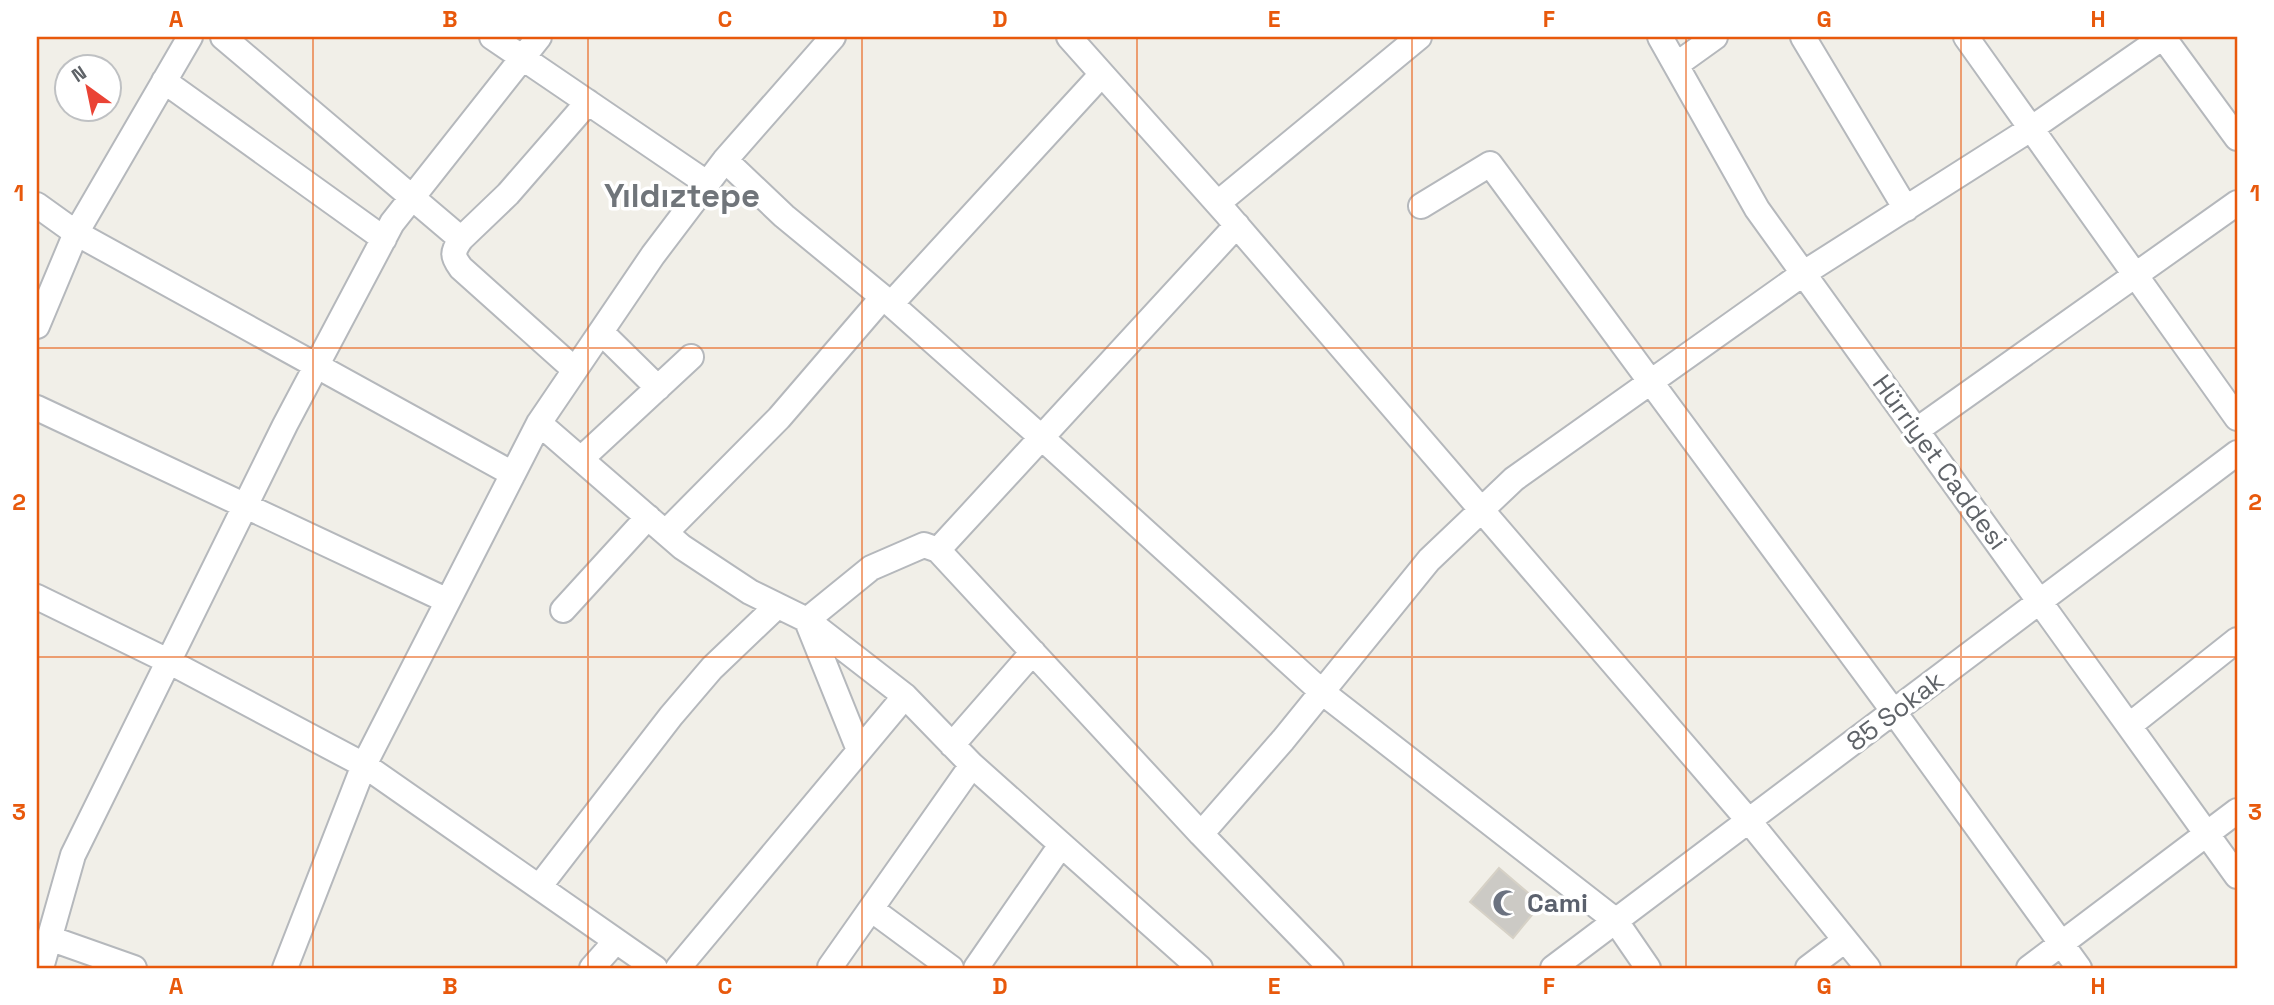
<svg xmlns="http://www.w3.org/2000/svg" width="2274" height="1005" viewBox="0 0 2274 1005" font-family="'Space Grotesk',sans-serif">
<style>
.building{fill:#cccac5;stroke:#d6d1c6;stroke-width:2}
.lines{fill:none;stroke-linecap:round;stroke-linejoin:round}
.minor-casing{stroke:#b5b8bc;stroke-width:28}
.minor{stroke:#fff;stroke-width:24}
.grid{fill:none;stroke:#e8590c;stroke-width:2;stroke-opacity:0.55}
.labels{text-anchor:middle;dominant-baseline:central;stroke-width:7;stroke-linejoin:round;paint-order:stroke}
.street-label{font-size:26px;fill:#5f6368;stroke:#fff}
.worship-label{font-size:26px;font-weight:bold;fill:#5b616d;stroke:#fff;text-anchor:start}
.district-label{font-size:33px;font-weight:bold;fill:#70757a;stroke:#fff}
.neatline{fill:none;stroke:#e8590c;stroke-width:2.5}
.grid-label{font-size:23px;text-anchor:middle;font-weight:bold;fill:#e8590c}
</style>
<rect width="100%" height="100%" fill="#f1efe8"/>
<path class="building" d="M1499,868L1541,904L1513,938L1470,902Z"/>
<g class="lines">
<defs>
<path id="minor" d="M223,37L461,239C452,252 452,256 461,268L575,370
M492,37L708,184
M1069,37L1227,214L1749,821L1868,968
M1660,37L1757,209L2237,876
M1803,37L1906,209
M1966,37L2237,418
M2163,37L2237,138
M1676,65L1715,37
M164,81L384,239
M725,160L784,216L891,304L1041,437L1322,692L1615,920L1648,968
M1218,203L1419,37
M37,205L76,233L513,474
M1421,206L1490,164L1894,712L2079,968
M461,239L508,194L588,102
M891,304L1102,74
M37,326L76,233L190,37
M601,332L658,388
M37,408L448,601
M539,423L682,547L750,592L807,620L871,568L924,545L938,550L1201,834L1331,968
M1917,430L2237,203
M581,459L691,357
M666,532L779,418L883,297
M938,550L1237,225
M37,597L168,661L364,765L655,968
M563,610L648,517
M807,620L905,696L972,765L1200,968
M807,621L859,750
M2130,725L2237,640
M952,745L1033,652
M1201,834L1283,740L1429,560L1514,479L1804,273L2032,128L2163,37
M539,887L671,716L712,668L777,606
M871,909L951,968
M49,938L134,968
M830,967L972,765
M41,968L73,855L285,425L392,223L539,37
M285,968L364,765L539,423L653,255L725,160L833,37
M592,968L616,941
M678,968L905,696
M976,968L1061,845
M1553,968L2237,453
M1808,968L1845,940
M2029,968L2237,811"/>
</defs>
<use href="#minor" class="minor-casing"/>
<use href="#minor" class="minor"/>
</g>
<path class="grid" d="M313,37V968M588,37V968M862,37V968M1137,37V968M1412,37V968M1686,37V968M1961,37V968M37,348H2237M37,657H2237"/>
<defs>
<symbol id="mosque-bare" viewBox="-9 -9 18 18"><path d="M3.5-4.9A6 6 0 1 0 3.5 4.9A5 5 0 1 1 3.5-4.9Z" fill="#6b7280" stroke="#fff" stroke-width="2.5" paint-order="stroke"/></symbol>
</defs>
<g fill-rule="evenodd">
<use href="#mosque-bare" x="1487" y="884" width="38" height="38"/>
</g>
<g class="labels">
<g class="street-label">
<text transform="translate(1940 462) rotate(54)">Hürriyet Caddesi</text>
<text transform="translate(1895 711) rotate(-37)">85 Sokak</text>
</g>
<g class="worship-label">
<text x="1527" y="903">Cami</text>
</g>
<g class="district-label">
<text x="682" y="196">Yıldıztepe</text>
</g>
</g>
<rect width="2274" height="1005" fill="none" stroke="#ffffff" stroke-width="77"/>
<g transform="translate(88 88) rotate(327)"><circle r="33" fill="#ffffff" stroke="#bfc1c3" stroke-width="2"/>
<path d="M0-5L12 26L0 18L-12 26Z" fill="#ea4335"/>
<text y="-10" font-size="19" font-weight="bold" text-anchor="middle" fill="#5f6368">N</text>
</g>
<rect x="38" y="38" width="2198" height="929" class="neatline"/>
<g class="grid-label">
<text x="176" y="27">A</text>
<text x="450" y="27">B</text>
<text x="725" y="27">C</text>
<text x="1000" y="27">D</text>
<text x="1274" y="27">E</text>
<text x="1549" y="27">F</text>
<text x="1824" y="27">G</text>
<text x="2098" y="27">H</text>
<text x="19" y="201">1</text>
<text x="2255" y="201">1</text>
<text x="19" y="510">2</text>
<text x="2255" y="510">2</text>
<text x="19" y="820">3</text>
<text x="2255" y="820">3</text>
<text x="176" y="994">A</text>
<text x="450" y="994">B</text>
<text x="725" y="994">C</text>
<text x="1000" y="994">D</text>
<text x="1274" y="994">E</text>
<text x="1549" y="994">F</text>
<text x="1824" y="994">G</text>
<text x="2098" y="994">H</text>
</g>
</svg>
